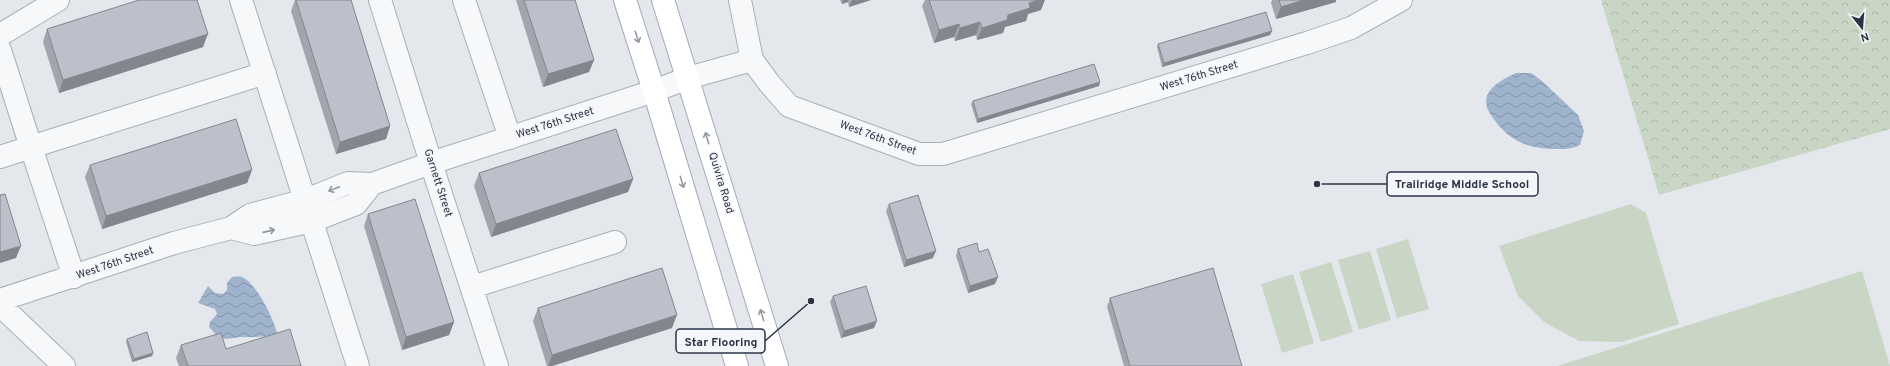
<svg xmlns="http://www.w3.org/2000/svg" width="1890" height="366" viewBox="0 0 1890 366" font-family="Overpass,sans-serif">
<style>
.green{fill:#c9d6c5}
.forest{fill:url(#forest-crowns)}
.water{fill:url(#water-waves)}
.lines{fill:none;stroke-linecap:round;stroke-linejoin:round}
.minor-casing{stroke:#a9aeb7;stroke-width:24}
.major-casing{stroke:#a3abb8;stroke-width:24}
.minor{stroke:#f7f8fa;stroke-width:22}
.major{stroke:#fff;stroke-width:22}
.wall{fill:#a1a5ae}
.shaded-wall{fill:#83868d}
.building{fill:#bbc0ca;stroke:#83868d}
.oneway{stroke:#959aa2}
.oneway2{stroke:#9196a0}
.labels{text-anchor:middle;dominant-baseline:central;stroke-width:3;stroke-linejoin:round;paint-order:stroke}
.street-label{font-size:11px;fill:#2b3445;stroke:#f4f6f9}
.leader{fill:none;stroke:#2b3445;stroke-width:1.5}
.callout-dot{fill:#2b3445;stroke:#f4f6f9;stroke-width:1.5}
.callout{fill:#f4f6f9;stroke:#2b3445;stroke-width:1.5}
.callout-label{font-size:12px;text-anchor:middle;font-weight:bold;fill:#2b3445}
</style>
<defs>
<pattern id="forest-crowns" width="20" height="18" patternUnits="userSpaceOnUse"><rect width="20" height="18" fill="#c9d6c5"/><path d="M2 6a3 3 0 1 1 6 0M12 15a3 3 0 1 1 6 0" fill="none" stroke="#adb8ab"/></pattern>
<pattern id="water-waves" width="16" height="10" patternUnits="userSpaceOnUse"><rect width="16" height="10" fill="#9fb4cc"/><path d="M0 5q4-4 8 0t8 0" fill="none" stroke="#8293a7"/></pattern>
</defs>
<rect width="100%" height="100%" fill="#e4e7ec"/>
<path class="green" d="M1631,204L1646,213L1679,324L1622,342L1579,341L1544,322L1518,296L1499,246Z
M1408,239L1429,309L1397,318L1376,249Z
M1370,251L1391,320L1359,330L1338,260Z
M1331,262L1353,332L1321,342L1299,272Z
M1862,271L1890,366H1557Z
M1293,274L1314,343L1282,353L1261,284Z"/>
<path class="forest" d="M1601,0H1890V129L1659,195Z"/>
<path class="water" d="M1516,73H1531L1542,81L1578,115L1584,131L1580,145C1569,150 1561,149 1550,149C1522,147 1506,138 1491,115C1486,109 1484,99 1489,92C1496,82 1506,78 1516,73Z
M232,277C235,277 239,276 242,277C257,284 273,318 277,333C264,338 253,337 240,337C232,338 226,341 218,336C215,334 212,330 209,327L210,322L217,314L215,309L198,303L208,286L215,293L223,294L227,290V283Z"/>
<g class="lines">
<defs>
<path id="minor" d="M241,0L358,366
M380,0L431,163L497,366
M464,0L510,138
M740,0L752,60L769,83L789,106L919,154H943L1307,43L1351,28L1401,0
M0,35L58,0
M0,50L31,147L0,157
M231,228L254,234L312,221L356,204L372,184
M74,277L31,147L265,73
M472,287L615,242
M0,300L174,243L231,228L250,215L306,200L348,183L372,184L431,163L654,91L688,78L752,60
M0,305L64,366"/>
<path id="major" d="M625,0L654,91L737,366
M663,0L777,366"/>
</defs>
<use href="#minor" class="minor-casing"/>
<use href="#major" class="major-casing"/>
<use href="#minor" class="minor"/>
<use href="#major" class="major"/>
</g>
<path class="wall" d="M295,0H351L390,126L386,139L336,154L291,11Z
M516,0H575L594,60L589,72L543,87Z
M840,0H871L849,7L848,2L842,4Z
M925,0H929L1041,10L1028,14L1026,21L1005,27L1003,33L977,40L976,35L955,41L954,37L934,43L922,6Z
M1272,0H1336V2L1276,19L1271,3Z
M47,29L203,47L59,93L43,42Z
M1272,31L1270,35L1162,67L1157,47L1158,44Z
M1099,86L977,123L971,104L973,101Z
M90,165L252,170L247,183L102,229L85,177Z
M479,173L633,179L628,192L491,237L474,186Z
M889,204L933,258L904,267L886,211Z
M368,214L454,322L449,335L402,350L364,226Z
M958,249L979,252L995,284L968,293L956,256Z
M833,296L874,328L841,338L830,302Z
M1110,298L1242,366H1124L1107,307Z
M538,308L672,328L552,366H547L533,321Z
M127,339L153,353L152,356L132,362L126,342Z
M181,345L226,349L301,366H179L176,358Z"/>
<path class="shaded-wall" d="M843,0H848V2L842,4Z
M852,0H871L849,7Z
M1038,0H1045L1041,10L1028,14L1026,21L1005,27L1003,33L977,40L982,28L1008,15L1029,3Z
M1304,0H1336V2L1276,19L1281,7Z
M980,22L976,35L955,41L960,28Z
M959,24L954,37L934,43L939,30Z
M1272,31L1270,35L1162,67L1164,63Z
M208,34L203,47L59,93L63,80Z
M594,60L589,72L543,87L548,74Z
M1100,82L1099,86L977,123L978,119Z
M390,126L386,139L336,154L340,142Z
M252,170L247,183L102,229L106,216Z
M633,179L628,192L491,237L496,224Z
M21,246L16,258L0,263V252Z
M936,251L933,258L904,267L906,260Z
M998,277L995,284L968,293L970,286Z
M677,315L672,328L552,366H548L552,355Z
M877,321L874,328L841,338L844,331Z
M454,322L449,335L402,350L406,337Z
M153,353L152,356L132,362L134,359Z"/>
<path class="building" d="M139,0H197L208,34L63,80L47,29Z
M296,0H351L390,126L340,142Z
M524,0H575L594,60L548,74Z
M929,0H1038L1029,3L1030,8L1008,15L1007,20L982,28L980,22L960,28L959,24L939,30Z
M1279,0H1304L1281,7Z
M1266,12L1272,31L1164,63L1158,44Z
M1094,64L1100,82L978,119L973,101Z
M236,119L252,170L106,216L90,165Z
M616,129L633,179L496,224L479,173Z
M5,194L21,246L0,252V195Z
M918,195L936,251L906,260L889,204Z
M415,199L454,322L406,337L368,214Z
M977,243L979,252L988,249L998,277L970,286L958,249Z
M662,268L677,315L552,355L538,308Z
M1213,268L1242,366H1130L1110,298Z
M866,286L877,321L844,331L833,296Z
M290,329L301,366H188L181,345L221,333L226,349Z
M147,332L153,353L134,359L127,339Z"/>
<defs><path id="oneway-shaft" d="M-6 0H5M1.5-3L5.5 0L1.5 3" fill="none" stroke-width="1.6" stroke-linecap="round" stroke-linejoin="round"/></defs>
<g class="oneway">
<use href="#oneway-shaft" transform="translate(637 37) rotate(72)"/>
<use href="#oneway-shaft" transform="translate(707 138) rotate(-107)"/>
<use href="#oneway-shaft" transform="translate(682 182) rotate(73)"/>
<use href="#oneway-shaft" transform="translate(762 315) rotate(-107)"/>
</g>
<g class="oneway2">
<use href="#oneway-shaft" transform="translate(334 189) rotate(158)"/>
<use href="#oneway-shaft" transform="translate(269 231) rotate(-13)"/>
</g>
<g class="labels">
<g class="street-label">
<text transform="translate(1199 76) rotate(-17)">West 76th Street</text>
<text transform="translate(555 123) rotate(-18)">West 76th Street</text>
<text transform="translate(878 138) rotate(20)">West 76th Street</text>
<text transform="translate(438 183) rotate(72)">Garnett Street</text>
<text transform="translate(721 183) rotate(73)">Quivira Road</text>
<text transform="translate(115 263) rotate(-19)">West 76th Street</text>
</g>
</g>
<path class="leader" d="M1317 184L1387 184M811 301L765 341"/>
<g class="callout-dot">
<circle cx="1317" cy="184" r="4"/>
<circle cx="811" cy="301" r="4"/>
</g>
<g class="callout">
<rect x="1387" y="172" width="151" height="24" rx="4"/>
<rect x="676" y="329" width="89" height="24" rx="4"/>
</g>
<g class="callout-label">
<text x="1462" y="188">Trailridge Middle School</text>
<text x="721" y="346">Star Flooring</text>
</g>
<g transform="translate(1862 28) rotate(163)" stroke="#f4f6f9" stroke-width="3" paint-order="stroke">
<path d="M0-3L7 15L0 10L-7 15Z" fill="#2b3445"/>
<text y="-6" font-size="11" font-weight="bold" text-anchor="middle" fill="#2b3445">N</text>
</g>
</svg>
